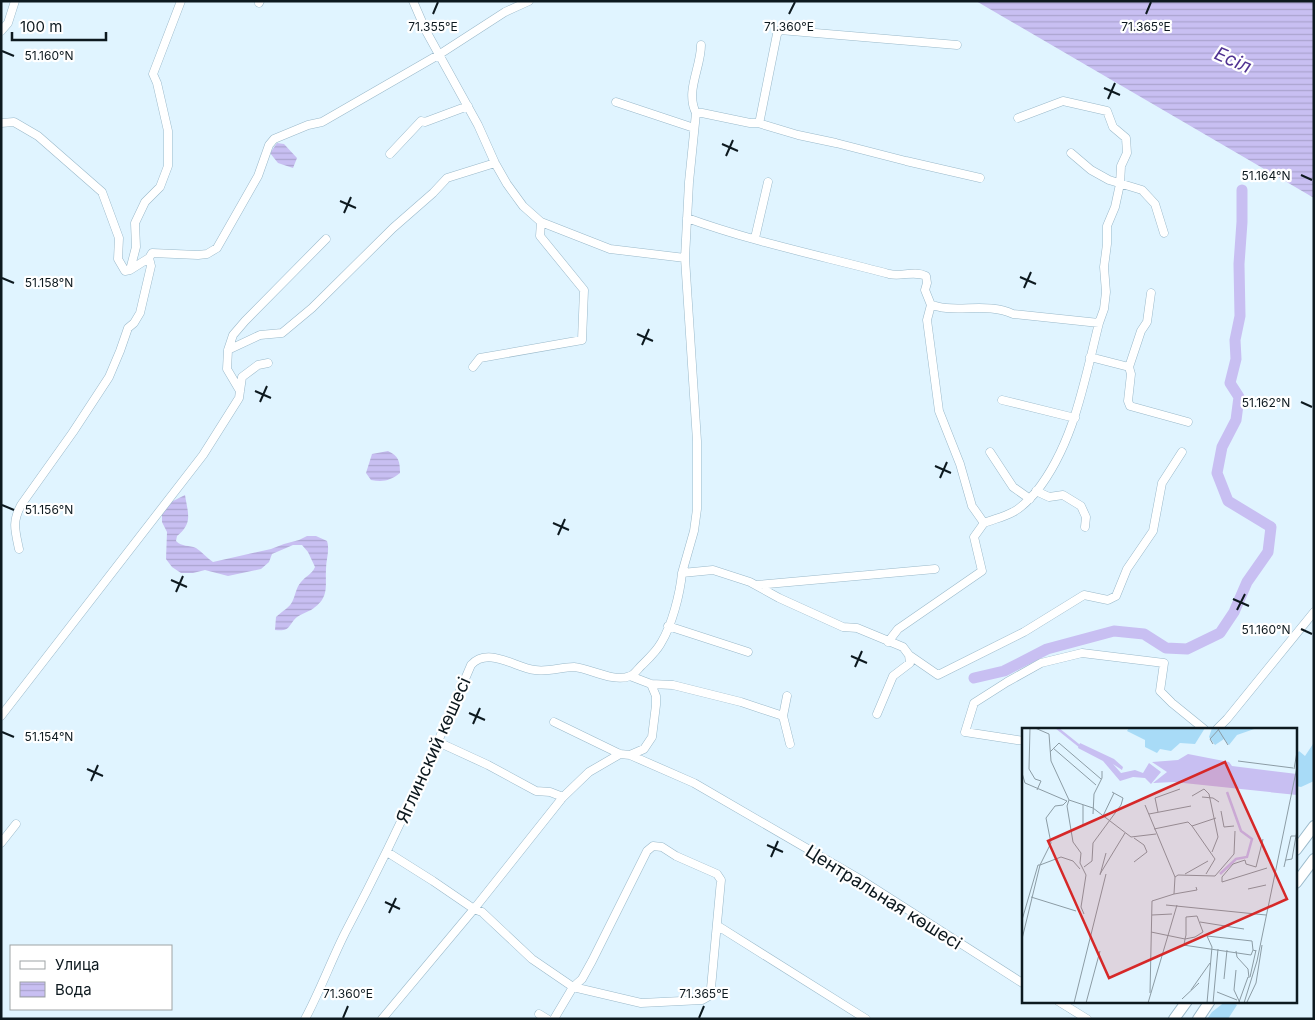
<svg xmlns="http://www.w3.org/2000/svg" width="1315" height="1020" viewBox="0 0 1315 1020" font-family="Inter,sans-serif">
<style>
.green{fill:#a8dbf7}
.water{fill:url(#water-rules)}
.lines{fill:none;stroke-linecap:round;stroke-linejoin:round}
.river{stroke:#c8bff2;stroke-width:11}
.street-casing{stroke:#9ab9ca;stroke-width:9}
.secondary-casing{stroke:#9ab9ca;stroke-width:12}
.street{stroke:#fff;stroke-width:8}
.secondary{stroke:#fff;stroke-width:10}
.ticks{fill:none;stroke:#0d191f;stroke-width:2}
.labels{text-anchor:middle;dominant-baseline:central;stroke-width:4.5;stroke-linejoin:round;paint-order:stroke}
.street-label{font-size:18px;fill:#0d191f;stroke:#fff}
.water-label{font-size:19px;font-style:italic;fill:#513392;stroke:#fff}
.inset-river{fill:none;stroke:#c8bff2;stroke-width:2.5}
.inset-road{fill:none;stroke:#8c9ca5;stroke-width:1}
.view{fill:#d62828;fill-opacity:0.15;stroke:#d62828;stroke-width:2.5}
.inset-edge{fill:none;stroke:#0d191f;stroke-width:2.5}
.ticks-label{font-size:12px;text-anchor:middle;fill:#0d191f;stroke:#fff;stroke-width:4.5;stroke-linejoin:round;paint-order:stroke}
</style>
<defs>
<pattern id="water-rules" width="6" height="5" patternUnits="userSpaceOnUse" patternTransform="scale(1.25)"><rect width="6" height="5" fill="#c8bff2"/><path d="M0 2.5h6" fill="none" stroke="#aba4cf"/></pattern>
</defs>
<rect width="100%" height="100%" fill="#e0f4ff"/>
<path class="green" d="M1313,744L1314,781L1301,787L1296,786V756L1299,751L1305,756Z
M1226,1001H1231L1237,1005L1228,1019H1207L1212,1012Z"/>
<path class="water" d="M976,1H1314V198Z
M277,143L284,144L297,158L293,168L278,163L270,153Z
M388,451C399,456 400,462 400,473C390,481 383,482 371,480L366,473L372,454Z
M185,495C188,514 193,523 177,536L176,541C182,547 189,545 196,548C202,552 207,558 213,562L271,549L284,544L299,540L307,536H316L327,541C330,551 326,559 326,569C325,587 330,598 311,610C307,612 301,614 297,617C288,625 291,632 275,630L276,617C282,611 290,608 293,600C296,593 296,588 301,582C306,576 312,574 315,567L308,552L302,545H293L272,554L269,562L261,569L228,576L205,570L193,573H181L172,567L166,559L167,532L162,522V513L171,502Z"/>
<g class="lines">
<path class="river" d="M974,678L1004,671L1047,649L1114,631L1144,634L1166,648L1187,649L1220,633L1234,612L1247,582L1268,552L1271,527L1228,501L1217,473L1222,447L1236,420L1239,397L1230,383L1236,359L1235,340L1240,316L1239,264L1242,222V190"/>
<defs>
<path id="street" d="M413,1L426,31L478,125L495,163L507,184L523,206L541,222L610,249L685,258
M259,3L260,1
M1,31L8,23L15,1
M616,102L694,128
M696,113H702L750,123H758L798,135L836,143L906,161L980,178
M1,123L14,122L38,136L102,192L119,238L118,259L125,271L130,270
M758,123L760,119L777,34L780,30L957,45
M1071,153L1091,170L1109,180L1142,190L1155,204L1164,233
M390,154L421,121L425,122L468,106
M687,218C753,242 822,256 889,274C902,277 914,270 926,276L927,283L925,290L931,305C936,306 941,308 946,308C968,310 992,304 1013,314L1099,323
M755,238L768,182
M149,258L152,253L198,255L207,254L217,248L258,176L269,145L274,139L308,125L322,122L440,54L505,12L529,1
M1151,293L1147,322L1141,331L1129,367L1131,374L1128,401L1130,406L1188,422
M228,350L260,335L282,333L312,308L393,228L433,193L447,178L495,163
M1090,357L1129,367
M473,367L480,358L582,340L584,290L540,236L541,222
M240,391L227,369L228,350L233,335L245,321L326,239
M1002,400L1075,418
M990,452L1013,487L1030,499
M1036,491L1049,497L1063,495L1081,506L1086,517L1085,527
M984,523C994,519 1004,517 1013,512C1022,508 1029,499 1036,492C1074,444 1084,382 1099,323L1104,309L1106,292L1104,267L1107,244V226L1115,207L1120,184L1121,166L1127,153L1126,138L1113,127L1107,111L1063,101L1018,118
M19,549C15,530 12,522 21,505L73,432L109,377L120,351L128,328L134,323L140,313L151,266L149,258L130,270L136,247L135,223L145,202L160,187L168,166V131L157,83L153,74L181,1
M682,573L694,531L697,509V441L685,258L689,182L696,113C685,91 701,68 701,45
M757,585L935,569
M668,626L748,652
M888,642L898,629L982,571L974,537L984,523L972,506L960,464L939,411L927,320L931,305
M630,676L651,684L673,685L741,702L783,716L787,696
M877,714L893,676L910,663L909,655
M1,716L203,455L239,398L242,377L258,365L268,363
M783,716L790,744
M554,722L620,754L630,755L694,783L863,881L1024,984
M1217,729L1227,719L1314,612
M1024,741L965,732L974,703L1007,682L1041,663L1082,653L1164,663L1160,691L1172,703L1204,729
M438,742L488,765L536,791L550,792L563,797
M630,755L644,749L652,737L656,705V696L651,684
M1,843L16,824
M387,852L433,881L474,909L482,912L532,959L573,987L641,1003L702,1000L709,996L711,988L721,880L717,874L676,856L662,847L653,846L647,851L592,961L582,979L573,987L554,1019
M718,926L866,1019
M1058,1001L1087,1019
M539,1014L547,1019
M305,1019C320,991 331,961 345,933C391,846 433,756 471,665C488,646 516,668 535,670C549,672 561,667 574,667C589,668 614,683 630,676C634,675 638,669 641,666C648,659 656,652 661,643C672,625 680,594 682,573L713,570L750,582L779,598L843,627L857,628L903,647L909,655L938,675L1024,632L1084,595L1108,600L1116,596L1127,569L1153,531L1162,483L1182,452
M382,1019L474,909L563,797L589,772L620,754"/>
<path id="secondary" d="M1296,850L1314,826
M1296,883L1314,859
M1174,1019L1187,1001
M1198,1019L1210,1001"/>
</defs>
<use href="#street" class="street-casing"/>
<use href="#secondary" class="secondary-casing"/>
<use href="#street" class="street"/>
<use href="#secondary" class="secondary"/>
</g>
<path class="ticks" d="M433,14L438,2M789,14L795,2M1146,14L1151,2M2,51L14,56M1104,88L1120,95M1108,99L1115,83M722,144L738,151M726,156L733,140M1301,175L1312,180M340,201L356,208M344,213L351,197M1020,277L1036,284M2,278L14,283M1024,288L1031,272M637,334L653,341M642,345L649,329M255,391L271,398M260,402L267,386M1301,402L1312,407M935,466L951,473M940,478L947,462M2,505L14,510M553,523L569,530M558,535L565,519M171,580L187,587M176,592L183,576M1233,599L1249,606M1237,610L1245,594M1301,629L1312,634M851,656L867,663M855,667L862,651M469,713L485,720M473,724L480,708M2,732L14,737M87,769L103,776M91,781L98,765M767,845L783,852M771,857L778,841M385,902L400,909M389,913L396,898M343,1018L348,1006M699,1018L704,1006"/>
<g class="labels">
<g class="street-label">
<text transform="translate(433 750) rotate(-66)">Яглинский көшесі</text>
<text transform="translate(884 897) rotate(32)">Центральная көшесі</text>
</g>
<g class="water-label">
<text transform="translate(1233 60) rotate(24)">Есіл</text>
</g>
</g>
<g transform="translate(1022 728)">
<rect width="275" height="275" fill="#e0f4ff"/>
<path d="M107,0H183L173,16L158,15L149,23L138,21L135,25L123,19V12L105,3ZM190,0H235L215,7L207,17L202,11L193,17L187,9Z" fill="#a8dbf7"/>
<path d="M58,15L92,31L101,39L100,42L91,36L99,45L113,42L121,45L127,35L139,44L129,56L123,50L111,49L98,53L81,33L56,20ZM166,26L207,34L210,38L275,46V67L152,54L131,55L145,44L130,34L156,32Z" fill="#c8bff2"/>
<path class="inset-river" d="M35,0L60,20M198,146L214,131L225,129L230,111L219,103L205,64"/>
<path class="inset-road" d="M8,0L7,41L13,51L19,53L15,62M13,0L27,6L29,33L47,72L45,78L51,114L59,125L58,135L64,147L59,179L62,186M196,1L206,17M191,16L188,11L198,0M31,20L74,57M28,24L37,15L79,51M216,33L271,40M272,41L275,24M0,45L3,55L45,73M170,68L182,61L187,66L196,109L190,124M180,69L191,70L197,74M47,72L71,80L109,109L134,106M123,77L153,149M199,83L202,99L212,98M136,84L133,70L158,61M71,86L72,66L80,50V43M127,86L169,78M81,88L92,65M61,98V77M170,98L193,131L184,146M132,101L166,94L170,98L194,90M241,111L234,139L224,136L223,132L211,136L200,149V154L245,140M264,132L270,131L275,102M112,134L125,124L122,117L112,110M18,137L29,115L24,90L33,78L41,77L45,73M18,137L39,129L51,133L58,141M62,139L70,133L71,115L99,77L101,70L90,64M262,139L269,108H275M78,146L103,105M163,146L186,133M78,147L84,125M226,161L244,157M152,166L175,162L174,159M9,169L54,183M144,177L244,187M130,187L150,186M0,192L16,137H18L0,211M178,194L222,201M129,204L163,211L173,209L181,204L175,188L164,189V207L163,211L162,217M185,208L190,219L185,275M185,208L230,213L231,222M161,217L229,227L231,222L234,223M214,223L215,229L226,241L227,250M214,242L212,262L218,275M228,249L234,222M202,251L205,222M169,262L188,235M195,264L215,272M128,265L130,173L152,166L153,149L156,147L193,148L212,126L213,103M160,271L177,255M217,274L226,249M225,274L234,255L240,217M52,275L84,146M64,275L78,223M126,275L155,177M128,275H147M191,275L196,221M222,275L235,233L275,39"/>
<path class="view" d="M203,34L265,171L87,250L26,113Z"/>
<rect width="275" height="275" class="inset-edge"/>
</g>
<g class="ticks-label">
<text x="433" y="31">71.355°E</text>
<text x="789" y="31">71.360°E</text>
<text x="1146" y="31">71.365°E</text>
<text x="49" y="60">51.160°N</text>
<text x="1266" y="180">51.164°N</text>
<text x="49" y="287">51.158°N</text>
<text x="1266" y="407">51.162°N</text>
<text x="49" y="514">51.156°N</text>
<text x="1266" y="634">51.160°N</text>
<text x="49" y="741">51.154°N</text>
<text x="348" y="998">71.360°E</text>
<text x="704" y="998">71.365°E</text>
</g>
<rect width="1315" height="1020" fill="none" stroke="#0d191f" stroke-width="5"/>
<rect x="10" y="945" width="162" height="65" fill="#ffffff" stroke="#9ea3a5"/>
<rect x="20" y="961" width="25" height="8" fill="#ffffff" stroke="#9ea3a5"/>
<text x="55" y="970" font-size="15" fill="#0d191f">Улица</text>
<rect x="20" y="982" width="25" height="15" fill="url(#water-rules)" stroke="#9ea3a5"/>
<text x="55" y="995" font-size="15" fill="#0d191f">Вода</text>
<path d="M12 32v8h94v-8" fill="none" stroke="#0d191f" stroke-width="2.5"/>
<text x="20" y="32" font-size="15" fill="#0d191f" stroke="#ffffff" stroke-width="4" paint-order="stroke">100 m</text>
</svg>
